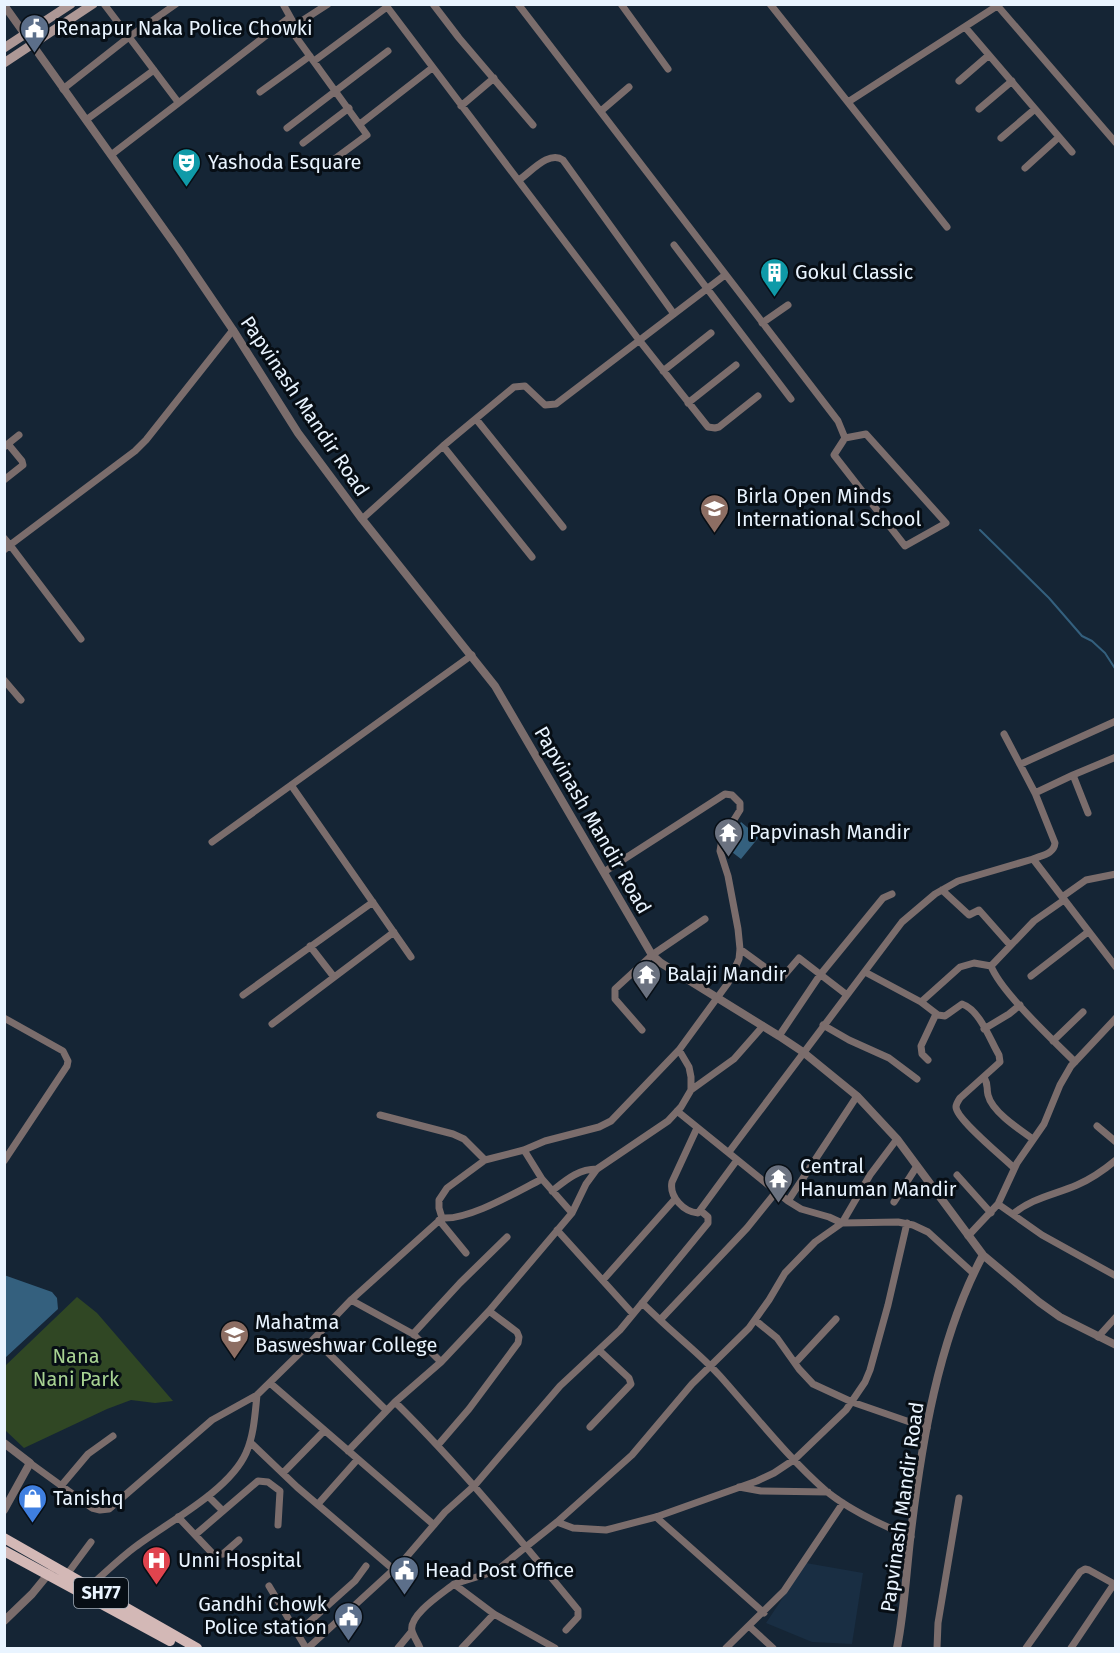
<svg xmlns="http://www.w3.org/2000/svg" width="1120" height="1653" viewBox="0 0 1120 1653" font-family="'Fira Sans',sans-serif">
<style>
.built{fill:#192e43}
.green{fill:#304724}
.water{fill:#34607e}
.lines{fill:none;stroke-linecap:round;stroke-linejoin:round}
.stream{stroke:#34607e;stroke-width:2}
.minor{stroke:#7b6d6c;stroke-width:7}
.tertiary{stroke:#7b6d6c;stroke-width:8}
.secondary{stroke:#ad9896;stroke-width:9}
.primary{stroke:#d3b8b6;stroke-width:10}
.labels{text-anchor:middle;dominant-baseline:central;stroke-width:6;stroke-linejoin:round;paint-order:stroke}
.shield{fill:#070e15;stroke:#a5afb9;stroke-width:1.5}
.shield-label{font-size:18px;font-weight:bold;fill:#e9f4ff}
.poi-label{font-size:20px;fill:#e9f4ff;stroke:#070e15;text-anchor:start}
.street-label{font-size:20px;fill:#e9f4ff;stroke:#070e15}
.park-label{font-size:20px;fill:#a7d292;stroke:#070e15}
</style>
<rect width="100%" height="100%" fill="#152535"/>
<path class="built" d="M806,1563L863,1573L852,1644L812,1642L766,1623Z"/>
<path class="green" d="M77,1297L97,1313L173,1401L155,1403L131,1400L107,1409L24,1448L5,1430V1366Z"/>
<path class="water" d="M741,822L759,837L741,859L724,846Z
M4,1275L52,1292L57,1298L58,1309L5,1358Z"/>
<g class="lines">
<path class="stream" d="M980,530L1049,598L1082,636L1092,641L1105,653L1116,670"/>
<path class="minor" d="M104,4L129,37L176,4
M283,4L293,22L296,37L367,135L325,166
M385,4L639,340L708,427L715,428L719,427L758,396
M433,4L459,38L533,125
M518,4L838,421L845,438L834,455L905,546L946,523L866,434L845,438
M621,4L668,69
M770,4L947,227
M996,4L1116,143
M294,26L328,4
M965,27L1072,152
M314,61L387,7
M959,81L989,55
M63,89L129,37L178,102
M260,92L310,56
M848,102L997,6
M461,106L494,78
M979,109L1012,81
M601,111L629,87
M86,120L154,70
M360,124L432,68
M287,128L388,51
M1001,138L1035,109
M303,143L349,108
M111,155L290,17
M1025,168L1059,137
M519,180C531,172 549,150 563,160L674,314
M674,245L791,399
M762,323L788,305
M663,371L711,333
M688,403L736,365
M476,419L563,527
M443,446L532,557
M4,447L19,435
M4,480L23,465L22,461L8,444
M362,519L443,446L514,387L525,386L545,405L556,404L725,275
M4,538L10,545L135,451L146,440L233,330
M4,550L10,545L81,639
M4,680L21,700
M1004,734L1035,793
M1021,764L1116,721
M1073,775L1116,757
M291,785L411,957
M212,842L472,655
M1033,859C1042,855 1054,854 1055,843L1035,793L1073,775L1088,813
M942,890L969,915L979,910L1010,945
M1062,897L1086,880L1116,874
M1064,900L1034,921L991,966C1001,992 1053,1040 1075,1062
M310,946L334,977
M740,949L781,979L799,958L847,995
M865,972L921,1002L938,1015L945,1016L962,1004C980,1010 990,1040 999,1055L1000,1062L960,1098C958,1101 956,1104 956,1107C956,1119 1004,1158 1014,1168
M1031,976L1088,932
M243,995L373,902
M921,1002L960,967L974,963L991,966
M4,1018L63,1051L68,1061L67,1066L4,1161
M272,1024L394,932
M823,1025L849,1040L889,1058L917,1079
M984,1029L1009,1014L1020,1005
M642,1030L615,999V989L652,955L705,919
M779,1036L820,975L883,898L892,894
M1053,1041L1083,1012
M928,1060L922,1054L921,1046L936,1014
M984,1077C989,1086 986,1087 988,1095C992,1112 1020,1130 1033,1139
M691,1090L734,1059L763,1026
M677,1111L788,1201L857,1096
M380,1115L453,1134L464,1139L485,1160
M1097,1126L1116,1142
M697,1128L672,1182C669,1197 684,1212 698,1213L737,1160
M524,1150L542,1179
M729,1152L902,922L935,894L958,881L1033,859L1116,967
M957,1175L991,1213
M552,1191C566,1180 578,1169 597,1169
M776,1192L747,1228L660,1320C680,1339 702,1356 720,1376C754,1414 788,1458 826,1491C851,1511 881,1525 911,1537
M788,1201L801,1209L829,1217L842,1223L898,1222L913,1225L928,1232L973,1273
M894,1202L917,1166
M998,1204L1042,1235L1116,1276
M1013,1214C1032,1198 1054,1195 1077,1185C1091,1179 1104,1170 1116,1160
M442,1218C470,1220 516,1192 542,1179L572,1213
M439,1220L466,1253
M557,1230L633,1314
M968,1236L998,1204L1017,1163L1044,1124L1060,1085L1071,1066L1116,1018
M603,1280L675,1199
M351,1300L413,1334L441,1362
M642,1303L660,1320
M755,1320L777,1338L799,1369L813,1384L852,1402L927,1428
M413,1334L460,1283L507,1237
M1098,1337L1116,1317
M314,1339L386,1410
M795,1363L836,1319
M270,1383L434,1525
M395,1402C461,1467 519,1538 578,1610V1617L566,1630
M590,1427L631,1384L629,1378L600,1351
M250,1442L297,1487L393,1569
M438,1445L469,1409L518,1343L519,1337L517,1332L489,1311
M348,1451L395,1402L441,1362L489,1311L572,1213L586,1184L597,1169L668,1121L681,1107L691,1090V1077L689,1067L679,1050L728,983L739,959L740,949L738,929L728,876L720,851L722,839L740,810V803L732,795L725,794L604,872
M30,1463L92,1508L100,1510L109,1509L212,1420L257,1395L306,1347L351,1300L442,1218L439,1208V1200L447,1188L485,1160L524,1150L545,1141L599,1127L611,1121L679,1050
M283,1473L324,1431
M61,1486L88,1454L113,1436
M739,1487L761,1491L828,1492
M208,1496L223,1511
M318,1504L357,1460
M178,1517L214,1555L223,1554L239,1540
M656,1517L764,1613
M557,1522L632,1455L692,1384L749,1328L769,1300L785,1273L815,1242L842,1223L870,1175L897,1139
M195,1535L258,1481L268,1482L280,1491L278,1525
M68,1573L91,1542
M454,1584L496,1571L557,1522L573,1528L606,1530L656,1517L757,1481L774,1473L795,1459L846,1410L865,1382L870,1370L888,1305L907,1223
M90,1586C105,1573 119,1559 135,1547C168,1522 229,1491 246,1453C254,1435 255,1414 257,1395
M269,1586L306,1648
M750,1627L773,1648
M297,1633L355,1581L366,1566
M308,1648L403,1561L445,1512L475,1485L560,1386L620,1330L708,1223V1217L701,1211
M398,1648L412,1631
M420,1648C418,1643 414,1637 412,1631C408,1615 443,1593 454,1584L494,1614L555,1648
M462,1648L494,1614
M726,1648L784,1591L843,1503
M937,1648L938,1623L959,1498
M1026,1648L1080,1572L1085,1569L1089,1570L1116,1585
M1071,1648L1114,1584"/>
<path class="tertiary" d="M4,5L178,249L233,330L298,433L362,519L495,686L652,955L661,963L779,1036L803,1052L857,1096L897,1139L983,1255L1039,1302L1060,1317L1116,1345
M4,1443L30,1463L4,1510
M4,1621L32,1594L50,1572
M897,1648C904,1613 906,1576 910,1540C921,1445 938,1339 983,1255"/>
<path class="secondary" d="M4,48L71,4
M4,63L93,4"/>
<path class="primary" d="M4,1538L197,1648
M4,1551L170,1641"/>
</g>
<defs>
<symbol id="civic-pin" viewBox="-11 -11 22 30"><path d="M0 17L-7.5 6A9.5 9.5 0 1 1 7.5 6Z" fill="#5c6f8a" stroke="#070e15"/><path d="M-.6-6.5H3V-4.5H.6V-3L4-1V1h2V6H-6V1h2V-1L-.6-3ZM-1.2 2.5V6h2.4V2.5Z" fill="#fff"/></symbol>
<symbol id="theatre-pin" viewBox="-11 -11 22 30"><path d="M0 17L-7.5 6A9.5 9.5 0 1 1 7.5 6Z" fill="#0f9aa8" stroke="#070e15"/><path d="M-5-5.5Q0-4 5-5.5V0Q5 5 0 6Q-5 5-5 0ZM-3.3-2.5H-1v1.5H-3.3ZM1-2.5H3.3v1.5H1ZM-2.8 1Q0 5.5 2.8 1Z" fill="#fff"/></symbol>
<symbol id="building-pin" viewBox="-11 -11 22 30"><path d="M0 17L-7.5 6A9.5 9.5 0 1 1 7.5 6Z" fill="#0f9aa8" stroke="#070e15"/><path d="M-4-6H4V6H1V3H-1V6H-4ZM-2.5-4.3h1.7v1.8h-1.7ZM.8-4.3h1.7v1.8H.8ZM-2.5-1h1.7V.8h-1.7ZM.8-1h1.7V.8H.8Z" fill="#fff"/></symbol>
<symbol id="university-pin" viewBox="-11 -11 22 30"><path d="M0 17L-7.5 6A9.5 9.5 0 1 1 7.5 6Z" fill="#8d6e63" stroke="#070e15"/><path d="M0-5L7-2L0 1L-7-2ZM-4 1L0 2.5L4 1V4Q0 6-4 4Z" fill="#fff"/></symbol>
<symbol id="temple-pin" viewBox="-11 -11 22 30"><path d="M0 17L-7.5 6A9.5 9.5 0 1 1 7.5 6Z" fill="#6b7280" stroke="#070e15"/><path d="M0-6L5-2H3V0L6.5 2.5H4V6H1.5V3h-3V6H-4V2.5H-6.5L-3 0V-2H-5Z" fill="#fff"/></symbol>
<symbol id="shop-pin" viewBox="-11 -11 22 30"><path d="M0 17L-7.5 6A9.5 9.5 0 1 1 7.5 6Z" fill="#3f7fe0" stroke="#070e15"/><path d="M-5-2.5h2.3a2.7 3.5 0 0 1 5.4 0H5L5.5 6h-11ZM-1.5-2.5h3a1.5 2.3 0 0 0-3 0Z" fill="#fff"/></symbol>
<symbol id="hospital-pin" viewBox="-11 -11 22 30"><path d="M0 17L-7.5 6A9.5 9.5 0 1 1 7.5 6Z" fill="#e0444e" stroke="#070e15"/><path d="M-5-5h3v3.5h4V-5h3V5h-3V1.5h-4V5h-3Z" fill="#fff"/></symbol>
</defs>
<g fill-rule="evenodd">
<use href="#civic-pin" x="18" y="12" width="33" height="45"/>
<use href="#theatre-pin" x="170" y="146" width="33" height="45"/>
<use href="#building-pin" x="758" y="256" width="33" height="45"/>
<use href="#university-pin" x="698" y="492" width="33" height="45"/>
<use href="#temple-pin" x="712" y="816" width="33" height="45"/>
<use href="#temple-pin" x="630" y="958" width="33" height="45"/>
<use href="#temple-pin" x="762" y="1162" width="33" height="45"/>
<use href="#university-pin" x="218" y="1318" width="33" height="45"/>
<use href="#shop-pin" x="16" y="1482" width="33" height="45"/>
<use href="#hospital-pin" x="140" y="1544" width="33" height="45"/>
<use href="#civic-pin" x="388" y="1554" width="33" height="45"/>
<use href="#civic-pin" x="332" y="1600" width="33" height="45"/>
</g>
<g class="labels">
<rect class="shield" x="74" y="1578" width="54" height="30" rx="4.5"/>
<g class="shield-label">
<text x="101" y="1593">SH77</text>
</g>
<g class="poi-label">
<text x="56" y="28">Renapur Naka Police Chowki</text>
<text x="208" y="162">Yashoda Esquare</text>
<text x="795" y="272">Gokul Classic</text>
<text x="736" y="496">Birla Open Minds<tspan x="736" dy="23">International School</tspan></text>
<text x="749" y="832">Papvinash Mandir</text>
<text x="667" y="974">Balaji Mandir</text>
<text x="800" y="1166">Central<tspan x="800" dy="23">Hanuman Mandir</tspan></text>
<text x="255" y="1322">Mahatma<tspan x="255" dy="23">Basweshwar College</tspan></text>
<text x="53" y="1498">Tanishq</text>
<text x="178" y="1560">Unni Hospital</text>
<text x="425" y="1570">Head Post Office</text>
<text x="327" y="1604" text-anchor="end">Gandhi Chowk<tspan x="327" dy="23">Police station</tspan></text>
</g>
<g class="street-label">
<text transform="translate(305 406) rotate(56)">Papvinash Mandir Road</text>
<text transform="translate(593 820) rotate(60)">Papvinash Mandir Road</text>
<text transform="translate(902 1507) rotate(-82)">Papvinash Mandir Road</text>
</g>
<g class="park-label">
<text x="76" y="1356">Nana<tspan x="76" dy="23">Nani Park</tspan></text>
</g>
</g>
<rect width="1120" height="1653" fill="none" stroke="#e9f4ff" stroke-width="12"/>
</svg>
